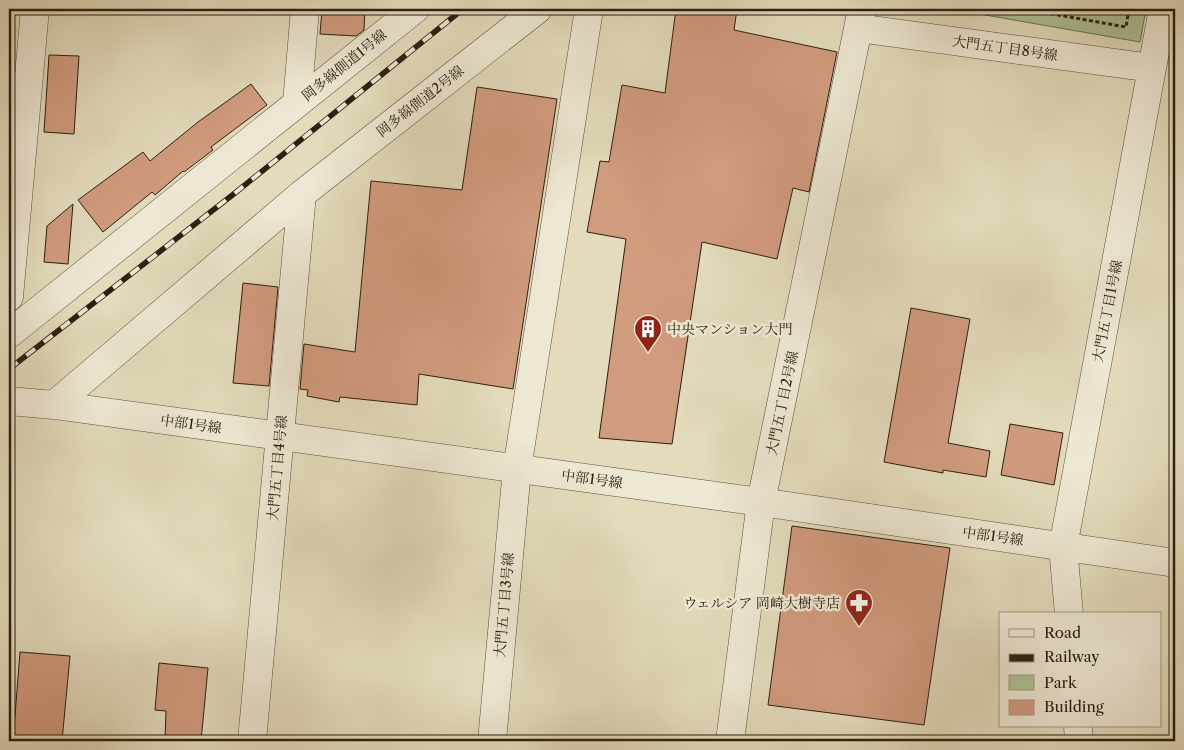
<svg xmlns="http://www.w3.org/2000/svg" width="1184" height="750" viewBox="0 0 1184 750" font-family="'Libre Caslon Text','Noto Serif JP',serif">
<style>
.green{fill:#aec194;stroke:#6d7053}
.building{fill:#d19b7e;stroke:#2c2012}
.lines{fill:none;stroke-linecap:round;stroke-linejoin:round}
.minor-casing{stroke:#5a4f3c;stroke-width:29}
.path{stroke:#2c2012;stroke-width:3;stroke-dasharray:4 2.5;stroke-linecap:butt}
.minor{stroke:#ede8d3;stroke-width:28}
.rail-casing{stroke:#2c2012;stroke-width:5.5}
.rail{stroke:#ede8d3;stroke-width:4;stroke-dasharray:11;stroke-linecap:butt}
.labels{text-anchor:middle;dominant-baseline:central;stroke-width:5;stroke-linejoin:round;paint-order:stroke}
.street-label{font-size:14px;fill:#2c2012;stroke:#ede8d3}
.poi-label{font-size:14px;fill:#2c2012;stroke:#ede8d3;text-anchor:start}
</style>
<rect width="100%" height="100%" fill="#e3dbbc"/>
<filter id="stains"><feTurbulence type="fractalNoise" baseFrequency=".004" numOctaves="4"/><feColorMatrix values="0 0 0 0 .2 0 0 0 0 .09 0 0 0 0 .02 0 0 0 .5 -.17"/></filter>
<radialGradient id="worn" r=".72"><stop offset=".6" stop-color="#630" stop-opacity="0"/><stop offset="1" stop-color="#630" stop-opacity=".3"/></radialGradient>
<path class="green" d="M951,9H1146L1140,42Z"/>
<path class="building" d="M322,9H365L364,30L356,36L320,34Z
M676,9H737L734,30L837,52L809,192L793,188L777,259L702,242L672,444L599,438L626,239L587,232L600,161L609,162L622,85L665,93Z
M49,55L79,56L74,134L44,132Z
M251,84L267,105L211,147L213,150L184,172L183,171L155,195L152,192L103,232L78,200L143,152L150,161L198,122Z
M477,87L557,99L513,389L419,374L417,405L340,397L339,402L307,396L308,390L300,389L304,344L355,352L371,181L462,190Z
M73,204L68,264L44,262L47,226Z
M243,283L278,287L269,386L233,383Z
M911,308L970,319L948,443L990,451L986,477L943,470V473L884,462Z
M1010,424L1063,433L1054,485L1001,475Z
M792,526L950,548L924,725L768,705Z
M20,652L70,656L62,741H13Z
M159,663L208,668L201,741H165L166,711L155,710Z"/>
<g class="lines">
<defs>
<path id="minor" d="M858,28L1152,68
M297,103L305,9
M9,297L35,9
M9,334L415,9
M9,401L54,405L761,502L1175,563
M54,405L302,194L538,9
M1069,614L1063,547L1163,9
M1078,726L1079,741
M252,741L302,194
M492,741L517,469L589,9
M730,741L761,502L862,9"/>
</defs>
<use href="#minor" class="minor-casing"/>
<path class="path" d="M1025,9L1126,27L1129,9"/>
<use href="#minor" class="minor"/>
<defs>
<path id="rail" d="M9,369L235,193L463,9"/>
</defs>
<use href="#rail" class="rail-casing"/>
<use href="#rail" class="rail"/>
</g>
<defs>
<symbol id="building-pin" viewBox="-11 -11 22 30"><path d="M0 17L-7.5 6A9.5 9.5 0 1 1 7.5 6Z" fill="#8f2418" stroke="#ede8d3"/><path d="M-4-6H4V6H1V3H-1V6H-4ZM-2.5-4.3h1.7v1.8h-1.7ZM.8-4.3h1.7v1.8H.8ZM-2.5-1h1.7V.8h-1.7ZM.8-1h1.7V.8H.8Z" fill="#fff"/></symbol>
<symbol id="pharmacy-pin" viewBox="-11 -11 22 30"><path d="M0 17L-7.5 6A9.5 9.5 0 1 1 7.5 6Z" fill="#8f2418" stroke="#ede8d3"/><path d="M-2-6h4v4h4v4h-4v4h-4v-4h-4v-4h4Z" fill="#fff"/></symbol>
</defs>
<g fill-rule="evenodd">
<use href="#building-pin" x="632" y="313" width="32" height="43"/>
<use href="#pharmacy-pin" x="843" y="587" width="32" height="43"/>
</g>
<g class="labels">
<g class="street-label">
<text transform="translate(1005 48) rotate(8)">大門五丁目8号線</text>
<text transform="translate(344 65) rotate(-39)">岡多線側道1号線</text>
<text transform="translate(420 101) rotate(-38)">岡多線側道2号線</text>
<text transform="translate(1107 311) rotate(-79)">大門五丁目1号線</text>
<text transform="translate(782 403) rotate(-78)">大門五丁目2号線</text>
<text transform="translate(191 424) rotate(8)">中部1号線</text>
<text transform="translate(277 468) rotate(-85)">大門五丁目4号線</text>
<text transform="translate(592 479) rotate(8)">中部1号線</text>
<text transform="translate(993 536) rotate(8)">中部1号線</text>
<text transform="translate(504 605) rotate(-85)">大門五丁目3号線</text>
</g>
<g class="poi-label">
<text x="667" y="329">中央マンション大門</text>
<text x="840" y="603" text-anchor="end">ウェルシア 岡崎大樹寺店</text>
</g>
</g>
<rect width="1184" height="750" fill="none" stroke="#e3dbbc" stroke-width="30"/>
<rect x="10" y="10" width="1164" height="730" fill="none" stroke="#2c2012" stroke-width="2.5"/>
<rect x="15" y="15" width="1154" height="720" fill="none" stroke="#2c2012"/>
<rect x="999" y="612" width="162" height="115" fill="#ede8d3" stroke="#a09886"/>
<rect x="1009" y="629" width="25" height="8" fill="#ede8d3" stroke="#a09886"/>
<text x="1044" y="638" font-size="15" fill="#2c2012">Road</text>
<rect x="1009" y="654" width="25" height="8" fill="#2c2012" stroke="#a09886"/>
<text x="1044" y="662" font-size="15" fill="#2c2012">Railway</text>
<rect x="1009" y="675" width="25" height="15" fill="#aec194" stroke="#a09886"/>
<text x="1044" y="688" font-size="15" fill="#2c2012">Park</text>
<rect x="1009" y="700" width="25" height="15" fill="#d19b7e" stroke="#a09886"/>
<text x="1044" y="712" font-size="15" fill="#2c2012">Building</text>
<rect width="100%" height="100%" filter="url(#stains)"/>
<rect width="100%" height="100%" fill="url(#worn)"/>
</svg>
